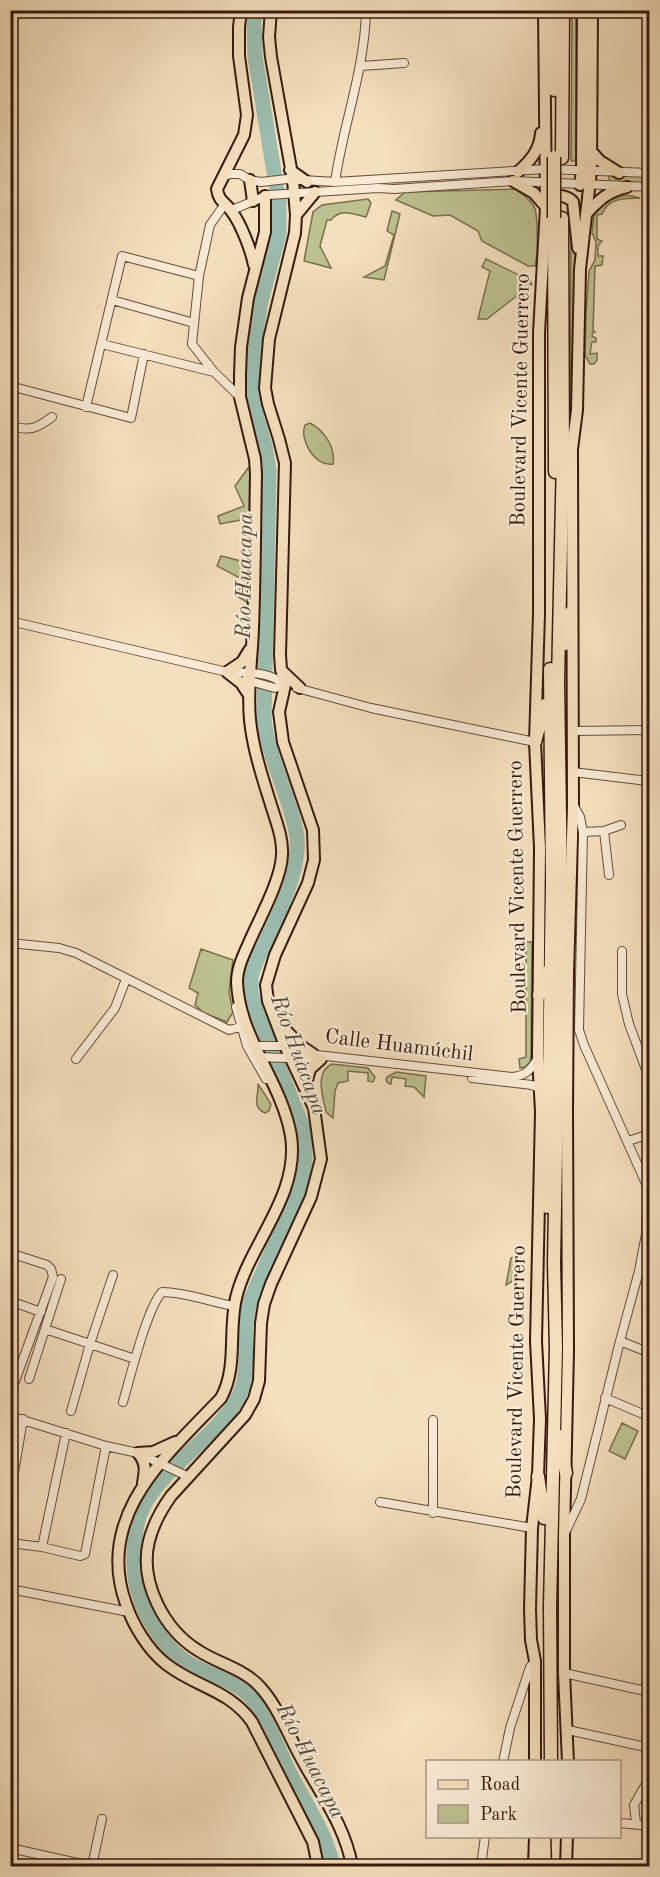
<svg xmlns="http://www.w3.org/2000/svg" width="660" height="1877" viewBox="0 0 660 1877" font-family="'Old Standard TT',serif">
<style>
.green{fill:#bdc190;stroke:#7a6e4e;stroke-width:1.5}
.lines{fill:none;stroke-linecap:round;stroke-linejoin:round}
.river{stroke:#9cbdb0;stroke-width:15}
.minor-casing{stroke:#664b38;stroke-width:10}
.major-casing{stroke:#371a0c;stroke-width:14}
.highway-casing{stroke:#371a0c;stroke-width:15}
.minor{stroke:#f8ead5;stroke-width:8}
.major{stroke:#f4dfbe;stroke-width:10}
.highway{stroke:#f4dfbe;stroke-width:12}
.highway-bridge-casing{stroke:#371a0c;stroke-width:15;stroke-linecap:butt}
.highway-bridge{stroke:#f4dfbe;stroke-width:12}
.labels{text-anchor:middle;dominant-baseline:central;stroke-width:4.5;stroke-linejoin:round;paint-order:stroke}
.street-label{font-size:21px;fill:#371a0c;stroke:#f8ead5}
.water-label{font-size:22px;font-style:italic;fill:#554b3d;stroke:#f8ead5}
</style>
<rect width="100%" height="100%" fill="#f4dfbe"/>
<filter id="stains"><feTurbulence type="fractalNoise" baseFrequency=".00333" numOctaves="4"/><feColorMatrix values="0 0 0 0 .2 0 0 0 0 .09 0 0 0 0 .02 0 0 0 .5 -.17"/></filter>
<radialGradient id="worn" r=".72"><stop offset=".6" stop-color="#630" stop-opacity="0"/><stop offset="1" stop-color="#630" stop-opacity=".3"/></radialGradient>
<path class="green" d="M576,11V161H571L572,11Z
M609,175L649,176V184L609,183Z
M515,189C522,194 532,200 535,209C538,220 538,255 535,266H528L482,241L478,231L450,215L433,216L396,200L405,192Z
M627,195L640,198C624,199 609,197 602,214L597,215V239L602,241L598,246V256H603L602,265L595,266L593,330L595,332H593L592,336L596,338V342H592L590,354L597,353V360L594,364H590L585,355L586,313L589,271L595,260L596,242L592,233L594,215L605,201Z
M368,199L371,203L366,217C353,214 341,208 331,220H327L320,246L331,268L304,261L313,212L322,205Z
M392,211L400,214L384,280L364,277L385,266L394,235L387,231Z
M571,231L575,253L573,422H570Z
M486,259L529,280L532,284L487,319H478L490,271L482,267Z
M310,423C324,430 336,448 333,464C315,467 299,440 305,425Z
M248,468L252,470C252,486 256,505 246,519L220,524L218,516L244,506L235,486Z
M221,556L241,561L250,577L248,603L237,596L244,580L217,566Z
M526,942H532L531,1054L530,1062L525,1067L520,1068L519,1059L526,1057Z
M201,949L233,960L229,992L233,1012L227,1022L204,1013L195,1005L198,993L189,988Z
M332,1064L368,1068L375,1077L373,1082L368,1081V1073L348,1071V1081L338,1083L335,1091L333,1118L326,1112C323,1097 314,1072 332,1064Z
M396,1072L426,1076L424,1097L414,1087L405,1086L406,1079L392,1077L391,1084L388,1083L386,1080L387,1077Z
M258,1084L271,1104L269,1111L265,1113C251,1107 259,1096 258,1084Z
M519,1254C522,1268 520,1278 506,1285L511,1258Z
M622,1423L638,1431L625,1459L609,1451Z"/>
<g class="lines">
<path class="river" d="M256,10L254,21L255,56L279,203V234L260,305L254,348L252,385L254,408L265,446L269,471L264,720C269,759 288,793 296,831C305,875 265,934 251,976V992L256,1011L302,1125L305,1145V1167L301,1184L250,1301C249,1308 247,1316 246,1323C244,1345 249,1370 241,1391C220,1441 143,1474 136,1530C130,1572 136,1606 163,1640C171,1650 179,1658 190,1664C209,1675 234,1680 250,1696C268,1717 277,1747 289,1772C305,1803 326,1833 333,1866"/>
<defs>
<path id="minor" d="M361,66L404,63
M224,176L231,174H240L250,180L261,182L287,179L335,182L546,169L650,173
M335,182C343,125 365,69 366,10
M224,205L210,225L199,276L192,344L214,372L240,397
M232,210L268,195L378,188L394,189L513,181L650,187
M112,300L194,323
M102,344L214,372
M10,386L131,418L144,354
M86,407L122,256L199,276
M10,426C31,431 36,429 52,417
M10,548L14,549
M10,621L227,672C248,673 269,671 285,685
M246,680L275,688L285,685
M297,688L371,708L535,742
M573,731L650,730
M573,772L648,781
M604,831L609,875
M583,832L604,831L621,825
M10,943L59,948L76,953L229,1030L240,1027
M622,951V994L629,1024L650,1080
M236,1007L247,1046L266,1079
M247,1046H285L305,1052
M317,1055L512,1077C525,1076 531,1070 538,1058
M253,1057L321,1059
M76,1059L115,1008L126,979
M472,1078L532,1085L539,1088
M628,1141L650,1134
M10,1253L47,1265L51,1269L53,1277L10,1395
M10,1301L41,1312
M45,1329L135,1359
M620,1341L650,1353
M29,1379L61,1279
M605,1398L650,1417
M123,1402C130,1378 147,1308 162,1292C185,1292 211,1302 234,1306
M71,1411L90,1344L113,1275
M10,1416L106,1446L138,1453L189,1477
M433,1420V1513
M10,1496L23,1419
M380,1502L532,1528
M566,1531L581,1499L620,1341L639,1271L646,1234L648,1188L584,1045L579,1030L583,832L580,817L574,806
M10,1543L42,1547L80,1556L85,1554L106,1446
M42,1547L66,1433
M10,1589L129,1612
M564,1673L650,1692
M568,1730L650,1748
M503,1762L510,1728L530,1667L535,1661
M620,1823L650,1826
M636,1823L634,1805L650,1777
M10,1848L91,1866
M92,1866L102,1819
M481,1866L485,1836"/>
<path id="major" d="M241,10L239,27V56L247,115L244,135L217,189C219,203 226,202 232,212C241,224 251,250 254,265
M271,10L269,37L271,57L293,180L296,215L295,233L269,339L265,388L268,404L279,439L285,463L280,655L281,669L285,685L279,712L283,742L313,830L314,860L308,883L275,955L266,985L268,1001L285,1046L314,1108L321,1159L311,1197L271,1284L264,1304L261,1323L259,1381L254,1399L245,1415L171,1496C161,1510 153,1525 149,1541C139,1582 164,1630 199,1651C219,1664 245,1669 261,1688C278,1707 288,1734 300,1756C319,1792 345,1825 352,1866
M591,151L600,161L619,173
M290,170L307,182
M518,172C530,161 540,150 541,133
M250,180L253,201
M513,181L534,193L546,207
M580,185L582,171L583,10
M265,196V232L248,298L241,347L240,375V397L255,459L256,474C255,525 255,577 253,628C252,658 247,689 250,720C253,750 263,779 272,808C277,824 283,839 282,855C281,881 258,921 248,945C243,956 237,969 237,982C239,1038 282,1082 291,1136C300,1196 249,1244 236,1298C228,1332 238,1367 221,1398C167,1455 94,1515 126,1604C133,1625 148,1650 166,1664C195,1687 230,1690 252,1722L313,1842L318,1866
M548,198C555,193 568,196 573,202L578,248
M586,214C599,200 608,191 627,187
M296,215L315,192
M283,672L300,688
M249,695L241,683L227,672L242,662L250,649
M278,1022L301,1046L313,1054
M305,1088L310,1069L321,1059
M138,1453L153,1452L175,1442
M138,1453C147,1463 145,1471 143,1483
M535,1762V1661L531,1640L530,1609L532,1528L538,1476L540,1419L536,1341L541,1112L538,1056L540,848L535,742L539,614V333L546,207L544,10
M568,1762L564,1673V1535L568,1351L567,1110L568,973L573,805L572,449L577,410L580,269L591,171L592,10
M534,1866L535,1836
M566,1866L567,1836"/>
<path id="highway" d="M554,10V90
M562,158L563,10
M554,222L555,472
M565,644L571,612
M535,742L545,705
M539,995L547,972
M547,1207L552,884L550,669
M559,1436L566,1473
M538,1476L544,1518
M551,1762L550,1606L556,1348L554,1263L561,883L558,681L563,456L562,218
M544,1836L545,1866"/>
</defs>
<use href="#minor" class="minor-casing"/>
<use href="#major" class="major-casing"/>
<use href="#highway" class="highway-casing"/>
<use href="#minor" class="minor"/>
<use href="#major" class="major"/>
<use href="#highway" class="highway"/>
<defs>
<path id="highway-bridge" d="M554,218V157"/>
</defs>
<use href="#highway-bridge" class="highway-bridge-casing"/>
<use href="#highway-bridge" class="highway-bridge"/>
</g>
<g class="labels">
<g class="street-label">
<text transform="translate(521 400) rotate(-89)">Boulevard Vicente Guerrero</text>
<text transform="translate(518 887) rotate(-91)">Boulevard Vicente Guerrero</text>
<text transform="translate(399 1046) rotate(7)">Calle Huamúchil</text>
<text transform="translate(517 1372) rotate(-89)">Boulevard Vicente Guerrero</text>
</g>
<g class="water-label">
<text transform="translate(245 576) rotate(-89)">Río Huacapa</text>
<text transform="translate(298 1055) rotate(70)">Río Huacapa</text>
<text transform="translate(310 1761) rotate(63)">Río Huacapa</text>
</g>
</g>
<rect width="660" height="1877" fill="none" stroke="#f4dfbe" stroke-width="36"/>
<rect x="12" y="12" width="636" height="1853" fill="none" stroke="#371a0c" stroke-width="3"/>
<rect x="18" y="18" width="624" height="1841" fill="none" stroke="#371a0c" stroke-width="1.5"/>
<rect x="426" y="1760" width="195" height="78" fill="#f8ead5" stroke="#ab9785" stroke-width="1.5"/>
<rect x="438" y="1780" width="30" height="9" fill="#f4dfbe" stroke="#ab9785" stroke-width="1.5"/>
<text x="480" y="1790" font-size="18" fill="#371a0c">Road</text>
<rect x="438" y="1805" width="30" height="18" fill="#bdc190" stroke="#ab9785" stroke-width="1.5"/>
<text x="480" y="1820" font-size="18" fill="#371a0c">Park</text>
<rect width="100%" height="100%" filter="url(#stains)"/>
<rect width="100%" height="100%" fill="url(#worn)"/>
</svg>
